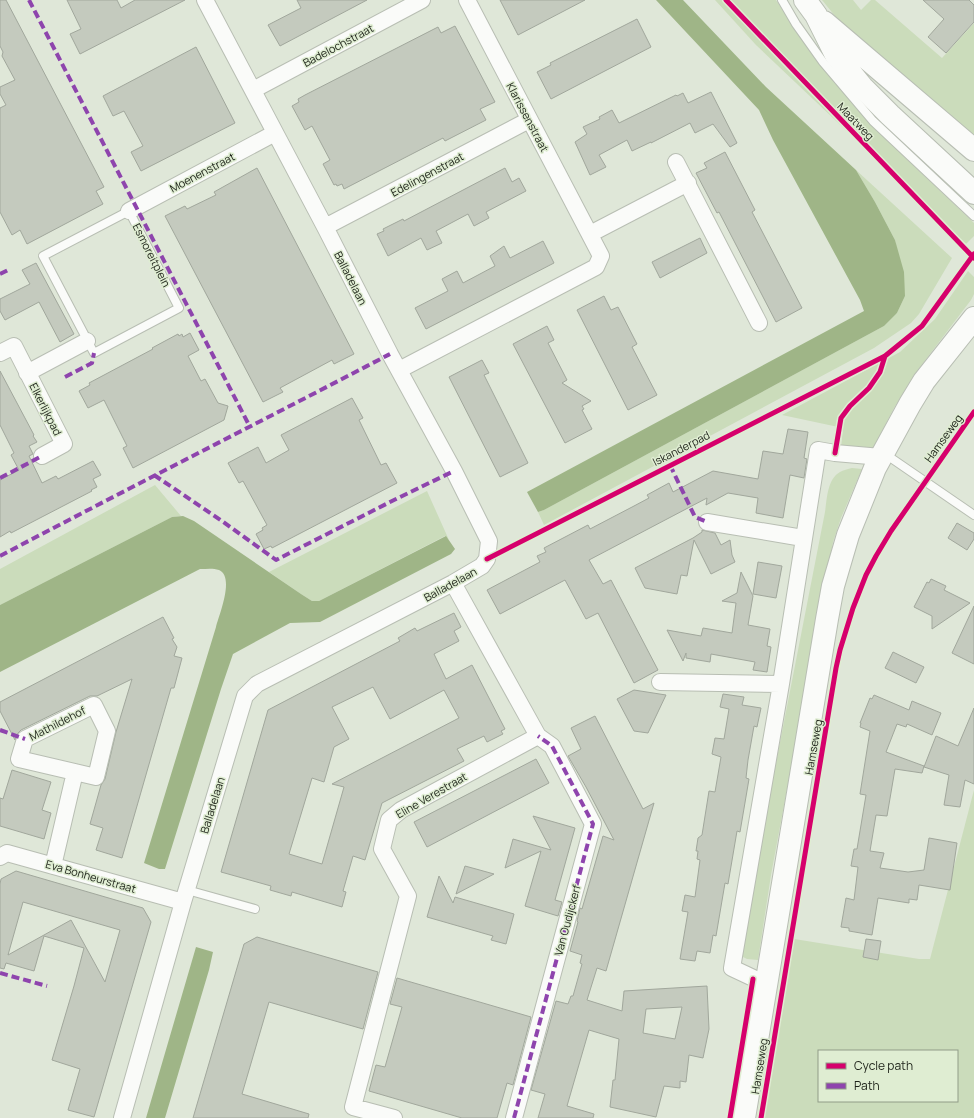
<svg xmlns="http://www.w3.org/2000/svg" width="974" height="1118" viewBox="0 0 974 1118" font-family="Manrope,sans-serif">
<style>
.green{fill:#cbdcbb;fill-rule:evenodd}
.water{fill:#9fb587}
.building{fill:#c4cabe;stroke:#a1a79c;fill-rule:evenodd}
.lines{fill:none;stroke-linecap:round;stroke-linejoin:round}
.lane-casing{stroke:#b8beb3;stroke-width:10}
.street-casing{stroke:#b8beb3;stroke-width:18}
.secondary-casing{stroke:#b8beb3;stroke-width:24}
.lane{stroke:#fafbf9;stroke-width:8}
.street{stroke:#fafbf9;stroke-width:16}
.secondary{stroke:#fafbf9;stroke-width:22}
.quiet{stroke:#8e44ad;stroke-width:4;stroke-dasharray:8 4;stroke-linecap:butt}
.cycleway-casing{stroke:#dfedd2;stroke-width:8}
.cycleway{stroke:#d6006c;stroke-width:5}
.labels{text-anchor:middle;dominant-baseline:central;stroke-width:3;stroke-linejoin:round;paint-order:stroke}
.street-label{font-size:11px;fill:#1d2219;stroke:#dfedd2}
</style>
<rect width="100%" height="100%" fill="#dfe7d8"/>
<path class="green" d="M715,0H776L815,57L874,128L974,223V236L966,244L756,45Z
M822,0H853L861,10L871,0H875L942,58L974,23V140L848,32Z
M856,170L952,258L919,314L911,323L874,348L544,525L538,512L544,510L884,326L897,313L905,296L895,240L875,202Z
M968,271L974,277V294L971,300L914,375L894,408L871,452L841,448L843,428L782,415L900,352L935,319Z
M852,468L862,469L841,518L833,542L771,875L758,960L747,959L739,955L741,942L825,512C827,500 827,479 840,472C843,470 848,469 852,468Z
M155,485L181,516L172,517L0,605V569Z
M427,491L449,540L445,536L319,601H312L301,594L269,572Z
M974,790V1118H757L788,938L919,959H930ZM819,1051H957V1101H819Z"/>
<path class="water" d="M656,0H683L766,87L856,170L875,202L895,240L904,272L905,296L897,313L884,326L544,510L538,512L527,492L864,311L860,300L773,140L759,110Z
M183,516L194,521L301,594L312,601H319L446,536L455,549L451,554L320,622L290,623L233,654L221,689L165,869H159L144,863L216,627C219,615 235,577 219,570C213,568 207,569 200,569L0,672V605L172,517Z
M196,947L213,952L209,970L165,1118H146Z"/>
<path class="building" d="M0,0H6L104,187L96,191L103,204L27,244L20,230L12,235L0,212V108L6,105L0,94V87L15,80L2,56L3,52L0,46Z
M67,0H117L121,8L135,0H185L80,54L70,34L81,29Z
M297,0H367L280,46L268,25L301,8Z
M500,0H585L518,35Z
M923,0H969L974,5V22L946,53L928,37L944,19Z
M637,19L651,47L551,99L537,72L551,65L550,63Z
M455,26L495,102L480,109L486,120L445,141L443,138L344,189L342,184L337,186L336,184L334,185L323,164L330,160L312,126L305,130L292,106L299,102L298,99L305,95L438,27L441,33Z
M196,47L235,123L141,171L131,152L143,146L124,111L113,116L103,96Z
M711,92L737,143L730,147L713,124L695,133L690,123L651,143V142L632,151L627,140L599,155L606,167L590,175L575,142L587,134L583,127L600,119L599,117L612,110L619,123L676,95L677,96L683,93L688,103Z
M725,152L755,210L752,212L802,308L776,322L719,212L717,213L696,173L707,168L704,163Z
M257,168L354,354L334,364L332,360L280,388L283,392L263,402L165,216L185,206L187,209L216,195L214,192Z
M505,168L512,182L519,178L526,191L486,212L489,218L474,226L468,214L436,231L442,243L427,250L421,238L388,256L377,234L384,231L383,229L403,219L404,221Z
M700,238L707,253L660,278L652,262Z
M543,241L554,263L426,329L415,308L448,291L442,279L457,271L463,283L495,266L490,256L504,246L510,258Z
M36,263L74,334L60,342L39,302L5,320L0,311V299L30,284L22,270Z
M604,296L611,310L618,307L637,344L632,347L657,395L628,410L577,310Z
M547,326L554,340L548,343L567,380L562,383L591,401L582,406L584,409L582,410L592,429L565,443L513,344Z
M190,333L199,350L188,356L201,381L205,379L218,403L228,406L224,420L133,468L123,448L127,446L104,400L88,408L79,391L90,385L89,383L153,349L152,348L178,334L179,336L182,334L183,337Z
M482,360L489,373L484,375L528,463L500,477L449,377Z
M0,371L34,435L33,436L37,442L29,446L33,454L29,456L42,483L56,476L58,479L93,461L101,475L93,479L97,487L91,490L92,491L11,533L10,531L0,537V480L19,470L11,455L14,453L0,425Z
M352,398L363,418L359,420L381,465L386,463L397,483L272,548L271,546L264,549L256,534L263,530L262,528L267,525L243,481L239,483L228,463L258,447L266,463L289,450L281,435Z
M788,429L808,432L804,458L807,459L804,478L790,475L783,518L756,513L758,498L728,493L706,505L707,498L589,560L603,584L611,580L658,670L634,683L598,613L586,619L565,580L500,614L487,590L540,562L537,556L546,552L544,548L588,525L590,529L634,506L649,498L647,495L669,483L673,492L713,471L758,479L763,451L783,454Z
M957,523L974,533V539L967,550L948,538Z
M702,530L715,533L721,545L730,540L732,555L735,562L711,574L694,540L687,576L681,575L677,594L645,588L635,568L693,538L702,532Z
M758,562L782,566L776,598L753,594Z
M741,572L753,596L748,625L770,629L767,646L771,647L767,672L753,670L755,662L711,654L710,662L686,658V653L683,661L667,630L701,636L703,628L732,633L736,603L722,601L737,593Z
M931,579L946,586L944,590L970,603L932,629V616L914,607L927,582L929,583Z
M974,606V664L952,653Z
M454,613L461,627L454,631L459,641L434,654L446,679L472,665L505,729L501,731L503,734L487,742L484,736L457,749L464,761L382,803L365,860L353,856L343,891L346,892L342,907L292,892L291,896L270,890L271,886L221,872L268,710L400,641L398,638L415,628L417,631ZM373,687L390,719L444,690L459,718L332,784L344,787L322,864L289,854L312,778L324,782L334,747L349,739L332,707Z
M163,617L174,638L172,639L177,647L174,656L182,658L174,688H171L122,858L96,850L103,828L90,824L101,785L105,779L116,732L132,679L97,696H90L21,730L18,733L15,740L0,711V702Z
M893,652L924,667L916,683L885,668Z
M634,690L666,695L648,733L634,731L617,699Z
M723,694L744,697L742,705L761,708L757,727L754,726L748,760L746,778L749,779L740,832L737,831L728,884L725,883L716,936L713,935L710,953L697,951L695,961L680,959L688,912L682,911L685,895L695,897L700,860L697,859L698,851H696L698,838L702,835L709,791L715,792L721,757L712,754L715,738L724,739L729,709L720,707Z
M874,695L909,710L912,701L941,713L932,735L907,724L906,727L897,724L886,752L924,766L922,773L895,769L887,816L876,815L870,851L884,853L880,868L908,872L924,870L929,838L957,843L950,890L919,885L917,900L909,899V903L878,898L872,935L849,931V928L841,927L846,898L854,900L858,867L851,866L854,849H857L866,795L860,794L870,731L860,727L861,723H860L870,698L872,699Z
M974,708V784L965,780L960,807L944,805L949,775L924,767L936,736L958,746Z
M595,716L643,809L654,803L606,971L597,968L587,1000L622,1011L624,991L707,986L709,1029L703,1058L689,1055L686,1082L680,1081V1088L664,1086L656,1117L610,1107L613,1080H615L619,1039L589,1030L567,1106L594,1114L593,1118H538L545,1094L531,1090L556,1001L568,1004L571,996H573L582,964L580,963L582,955L570,951L578,922L577,921L580,908L582,909L603,836L614,840L586,787L568,756L581,749L571,728ZM682,1007L675,1039L643,1033L646,1009Z
M536,759L549,783L427,847L414,822Z
M12,770L51,782L42,810L51,813L44,839L0,826V798L3,799Z
M533,816L575,828L555,900L562,902L558,916L525,906L541,851L505,868L513,839L551,850Z
M465,866L476,869L494,874L456,894Z
M16,871L143,908L151,922L94,1117L68,1110L80,1069L52,1060L74,986L84,948L44,936L34,971L6,963L4,969L0,968V884L1,879ZM23,902L120,930L105,982L71,920L8,955Z
M439,876L453,903L455,897L514,914L506,944L491,940L493,936L427,917Z
M257,937L378,972L363,1029L269,1002L242,1094L309,1114L308,1118H193L244,944Z
M866,939L881,941L878,960L863,957Z
M397,978L531,1017L513,1085L507,1083L497,1118H462L369,1091L376,1065L385,1067L402,1007L390,1004Z"/>
<g class="lines">
<defs>
<path id="lane" d="M782,0L796,24L823,62L873,121L974,216
M129,211L179,308L94,353L43,256Z
M882,457L891,458L974,515
M187,890L255,909"/>
<path id="street" d="M253,90L422,0
M676,162L759,323
M129,211L275,133
M325,227L529,120
M590,234L688,183
M0,353L14,346L64,444L42,456
M399,370L596,267L601,256L467,0
M27,373L87,341
M707,522L803,538
M453,583L538,736L552,746L593,824L514,1118
M660,682L781,684
M94,705L107,731L96,777L19,759L25,739Z
M0,857L7,853L183,902
M53,866L75,772
M766,984L732,968L781,684L818,450L835,453L881,457
M122,1118L183,902L245,696L257,684L453,583L482,566L487,559L489,541L454,471L390,354L325,227L205,0
M394,1118L353,1107L408,896L382,849L389,820L401,810L538,736"/>
<path id="secondary" d="M805,0L816,15L836,55L862,87L890,115L974,193
M824,22L974,150
M744,1118L827,619L833,586L848,535L875,468L910,404L924,381L974,318"/>
</defs>
<use href="#lane" class="lane-casing"/>
<use href="#street" class="street-casing"/>
<use href="#secondary" class="secondary-casing"/>
<use href="#lane" class="lane"/>
<use href="#street" class="street"/>
<use href="#secondary" class="secondary"/>
<path class="quiet" d="M29,0L250,427
M0,274L10,269
M65,377L92,363L94,353
M670,465L695,517L707,522
M154,475L222,521L276,560L394,500L454,471
M0,478L42,456
M0,556C129,488 260,422 390,354
M0,730L25,739
M0,973L47,986
M514,1118L593,824L552,746L538,736"/>
<defs>
<path id="cycleway" d="M726,0L974,258
M835,453L841,418L850,406L869,388L880,372L885,356
M487,559L885,356L922,326L974,254
M730,1118L753,979
M761,1118L836,668L840,650L853,608L866,575L876,556L891,531L974,412"/>
</defs>
<use href="#cycleway" class="cycleway-casing"/>
<use href="#cycleway" class="cycleway"/>
</g>
<g class="labels">
<g class="street-label">
<text transform="translate(338 45) rotate(-28)">Badelochstraat</text>
<text transform="translate(528 117) rotate(62)">Klarissenstraat</text>
<text transform="translate(856 121) rotate(46)">Maatweg</text>
<text transform="translate(202 172) rotate(-28)">Moenenstraat</text>
<text transform="translate(427 174) rotate(-28)">Edelingenstraat</text>
<text transform="translate(152 255) rotate(63)">Esmoreitplein</text>
<text transform="translate(351 278) rotate(63)">Balladelaan</text>
<text transform="translate(46 409) rotate(63)">Elkerlijkpad</text>
<text transform="translate(943 438) rotate(-54)">Hamseweg</text>
<text transform="translate(681 448) rotate(-27)">Iskanderpad</text>
<text transform="translate(450 584) rotate(-29)">Balladelaan</text>
<text transform="translate(57 723) rotate(-27)">Mathildehof</text>
<text transform="translate(813 747) rotate(-80)">Hamseweg</text>
<text transform="translate(431 795) rotate(-30)">Eline Verestraat</text>
<text transform="translate(212 805) rotate(-73)">Balladelaan</text>
<text transform="translate(91 876) rotate(16)">Eva Bonheurstraat</text>
<text transform="translate(567 920) rotate(-75)">Van Oudijckerf</text>
<text transform="translate(759 1066) rotate(-81)">Hamseweg</text>
</g>
</g>
<rect x="818" y="1050" width="140" height="52" fill="#dfedd2" stroke="#919c88"/>
<rect x="826" y="1063" width="20" height="6" fill="#d6006c" stroke="#919c88"/>
<text x="854" y="1070" font-size="12" fill="#1d2219">Cycle path</text>
<rect x="826" y="1083" width="20" height="6" fill="#8e44ad" stroke="#919c88"/>
<text x="854" y="1090" font-size="12" fill="#1d2219">Path</text>
</svg>
